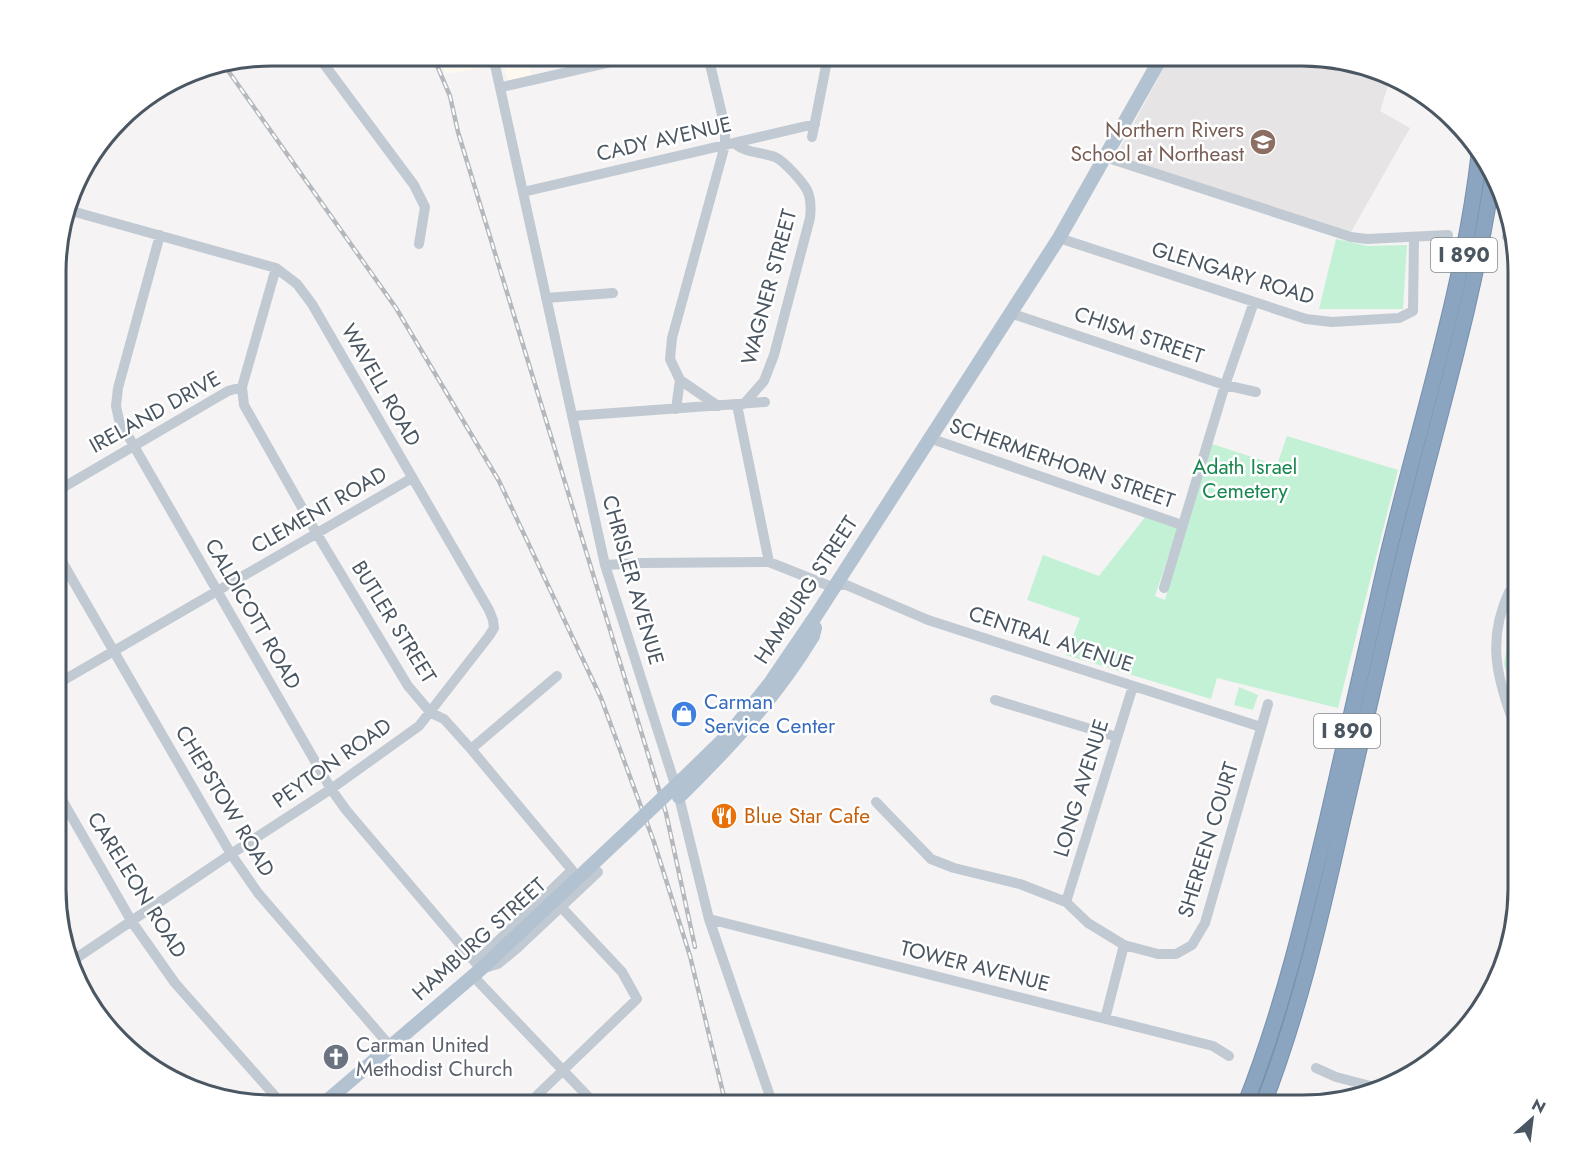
<svg xmlns="http://www.w3.org/2000/svg" width="1574" height="1161" viewBox="0 0 1574 1161" font-family="Jost,sans-serif">
<style>
.commercial{fill:#fdf9ef}
.education{fill:#e6e4e5}
.green{fill:#c3f1d5}
.lines{fill:none;stroke-linecap:round;stroke-linejoin:round}
.highway-casing{stroke:#7690ad;stroke-width:17}
.minor{stroke:#c1cad2;stroke-width:10}
.major{stroke:#b3c2d1;stroke-width:14}
.highway{stroke:#8ba5c1;stroke-width:15}
.rail-casing{stroke:#b5b8bd;stroke-width:4.5}
.rail{stroke:#fff;stroke-width:2;stroke-dasharray:7;stroke-linecap:butt}
.major-bridge{stroke:#b3c2d1;stroke-width:14}
.labels{text-anchor:middle;dominant-baseline:central;stroke-width:5;stroke-linejoin:round;paint-order:stroke}
.shield{fill:#fff;stroke:#808990;stroke-width:1.5}
.shield-label{font-size:20px;font-weight:bold;fill:#4a5661}
.education-label{font-size:21px;fill:#785e54;stroke:#fff;text-anchor:end}
.street-label{font-size:21px;fill:#4a5661;stroke:#fff}
.park-label{font-size:21px;fill:#17864f;stroke:#fff}
.shop-label{font-size:21px;fill:#366cbe;stroke:#fff;text-anchor:start}
.food-label{font-size:21px;fill:#c56008;stroke:#fff;text-anchor:start}
.worship-label{font-size:21px;fill:#5b616d;stroke:#fff;text-anchor:start}
.rim{fill:none;stroke:#4a5661;stroke-width:3}
</style>
<rect width="100%" height="100%" fill="#f5f3f3"/>
<path class="commercial" d="M437,56H489L492,66L446,74Z
M502,56H527L532,77L508,82Z"/>
<path class="education" d="M1170,56H1316L1385,72L1391,76L1380,111L1410,128L1351,232L1116,156Z"/>
<path class="green" d="M1336,239L1368,246L1407,245L1403,309H1319Z
M1287,436L1398,470L1338,708L1217,678L1211,699L1066,655L1080,618L1027,600L1043,555L1099,576L1146,516L1178,527L1155,596L1165,600L1212,444L1277,465Z
M1515,596L1518,597V708L1504,664Z
M1239,687L1258,695L1253,710L1234,705Z"/>
<g class="lines">
<defs>
<path id="highway" d="M1245,1105C1282,1012 1305,915 1328,817C1347,732 1366,647 1386,563C1418,427 1463,294 1479,155
M1263,1105C1298,1015 1320,921 1341,827C1361,742 1380,657 1400,572C1431,439 1474,308 1493,172"/>
</defs>
<use href="#highway" class="highway-casing"/>
<path class="minor" d="M318,56L414,185L425,207L419,244
M493,56L605,565L679,797L709,919L773,1105
M708,56L725,127V145L672,338L670,359L680,380L718,406
M502,87L638,56
M812,137L828,56
M735,144C746,153 761,152 775,157C784,161 802,181 807,190C811,198 811,209 810,218L774,355L764,381L744,404
M1105,157L1351,237L1367,239L1448,235
M523,192L815,124
M68,210L276,268L297,284L312,304L489,610L493,620L494,628L489,636L419,726L331,789L231,854L72,961
M160,235L118,388L116,406L119,420L331,789L346,810L481,969L498,964L515,950L598,872
M1507,237H1512
M1059,238L1306,319L1332,322L1399,318L1413,311L1414,237
M276,268L242,387L244,405L317,534L408,686L431,713L444,719L471,749L572,870L476,962
M546,298L613,293
M1010,313L1225,385L1256,392
M737,405L769,562
M676,409L680,380
M572,416L765,402
M929,438L1182,525
M57,491L228,391L242,387
M57,553L231,854L258,893L390,1046
M605,565L642,563L769,562L832,587L844,584L928,620L1261,727
M1518,587L1509,592C1484,646 1500,684 1518,736
M1164,588L1225,385L1254,302
M57,684L412,478
M995,700L1117,737
M471,749L557,676
M57,791L132,922L175,983L283,1105
M876,802L931,859L954,868L1020,884L1066,902L1088,923L1124,945L1158,954H1176L1192,945L1205,923L1268,704
M1066,902L1133,686
M709,919L1213,1046L1229,1056
M473,976L596,1105
M1105,1019L1124,945
M1316,1068L1336,1077L1378,1088
M335,1094L345,1105
M527,1105L637,999L622,972L562,908"/>
<path class="major" d="M691,771L730,733L770,683L817,614L1059,238L1162,56
M679,797C730,747 776,697 813,636L815,628L811,622
M322,1105L481,969L630,829"/>
<use href="#highway" class="highway"/>
<defs>
<path id="rail" d="M433,56L450,96L458,132L666,813L695,947
M224,65L396,308L499,481L601,698L654,842L690,956L726,1105"/>
</defs>
<use href="#rail" class="rail-casing"/>
<use href="#rail" class="rail"/>
<path class="major-bridge" d="M630,829L691,771"/>
</g>
<defs>
<symbol id="school-disc" viewBox="-11 -11 22 22"><circle r="9.5" fill="#8d6e63" stroke="#fff"/><path d="M0-5L7-2L0 1L-7-2ZM-4 1L0 2.5L4 1V4Q0 6-4 4Z" fill="#fff"/></symbol>
<symbol id="shop-disc" viewBox="-11 -11 22 22"><circle r="9.5" fill="#3f7fe0" stroke="#fff"/><path d="M-5-2.5h2.3a2.7 3.5 0 0 1 5.4 0H5L5.5 6h-11ZM-1.5-2.5h3a1.5 2.3 0 0 0-3 0Z" fill="#fff"/></symbol>
<symbol id="restaurant-disc" viewBox="-11 -11 22 22"><circle r="9.5" fill="#e8710a" stroke="#fff"/><path d="M-5-6h1v4h1v-4h1v4h1v-4h1v5L-1.5 .5V6h-2V.5L-5-1ZM5-6V6H3V1.5H1.5Q1.5-4 5-6Z" fill="#fff"/></symbol>
<symbol id="church-disc" viewBox="-11 -11 22 22"><circle r="9.5" fill="#6b7280" stroke="#fff"/><path d="M-1.2-6h2.4v3.5h3.3v2.4h-3.3V6h-2.4V-.1h-3.3v-2.4h3.3Z" fill="#fff"/></symbol>
</defs>
<g fill-rule="evenodd">
<use href="#school-disc" x="1248" y="127" width="30" height="30"/>
<use href="#shop-disc" x="669" y="699" width="30" height="30"/>
<use href="#restaurant-disc" x="709" y="801" width="30" height="30"/>
<use href="#church-disc" x="321" y="1042" width="30" height="30"/>
</g>
<g class="labels">
<g class="shield">
<rect x="1431" y="238" width="66" height="34" rx="4.5"/>
<rect x="1314" y="714" width="66" height="34" rx="4.5"/>
</g>
<g class="shield-label">
<text x="1464" y="255">I 890</text>
<text x="1347" y="731">I 890</text>
</g>
<g class="education-label">
<text x="1244" y="130">Northern Rivers<tspan x="1244" dy="24">School at Northeast</tspan></text>
</g>
<g class="street-label">
<text transform="translate(664 139) rotate(-13)">CADY AVENUE</text>
<text transform="translate(1233 273) rotate(17)">GLENGARY ROAD</text>
<text transform="translate(769 287) rotate(-75)">WAGNER STREET</text>
<text transform="translate(1139 335) rotate(19)">CHISM STREET</text>
<text transform="translate(381 385) rotate(60)">WAVELL ROAD</text>
<text transform="translate(155 412) rotate(-29)">IRELAND DRIVE</text>
<text transform="translate(1062 463) rotate(19)">SCHERMERHORN STREET</text>
<text transform="translate(319 510) rotate(-30)">CLEMENT ROAD</text>
<text transform="translate(633 580) rotate(74)">CHRISLER AVENUE</text>
<text transform="translate(806 590) rotate(-57)">HAMBURG STREET</text>
<text transform="translate(253 614) rotate(60)">CALDICOTT ROAD</text>
<text transform="translate(394 622) rotate(58)">BUTLER STREET</text>
<text transform="translate(1051 639) rotate(18)">CENTRAL AVENUE</text>
<text transform="translate(332 763) rotate(-35)">PEYTON ROAD</text>
<text transform="translate(1081 788) rotate(-73)">LONG AVENUE</text>
<text transform="translate(225 801) rotate(59)">CHEPSTOW ROAD</text>
<text transform="translate(1208 840) rotate(-73)">SHEREEN COURT</text>
<text transform="translate(137 885) rotate(58)">CARELEON ROAD</text>
<text transform="translate(479 939) rotate(-42)">HAMBURG STREET</text>
<text transform="translate(975 966) rotate(14)">TOWER AVENUE</text>
</g>
<g class="park-label">
<text x="1245" y="467">Adath Israel<tspan x="1245" dy="24">Cemetery</tspan></text>
</g>
<g class="shop-label">
<text x="704" y="702">Carman<tspan x="704" dy="24">Service Center</tspan></text>
</g>
<g class="food-label">
<text x="744" y="816">Blue Star Cafe</text>
</g>
<g class="worship-label">
<text x="356" y="1045">Carman United<tspan x="356" dy="24">Methodist Church</tspan></text>
</g>
</g>
<path d="M0 0H1574V1161H0ZM272 66H1302A206 206 0 0 1 1508 272V889A206 206 0 0 1 1302 1095H272A206 206 0 0 1 66 889V272A206 206 0 0 1 272 66Z" fill="#fff" fill-rule="evenodd"/>
<path class="rim" d="M272 66H1302A206 206 0 0 1 1508 272V889A206 206 0 0 1 1302 1095H272A206 206 0 0 1 66 889V272A206 206 0 0 1 272 66Z"/>
<g transform="translate(1532 1119) rotate(28)" stroke="#ffffff" stroke-width="4.5" paint-order="stroke">
<path d="M0-4.5L10 22L0 15L-10 22Z" fill="#4a5661"/>
<text y="-9" font-size="16" font-weight="bold" text-anchor="middle" fill="#4a5661">N</text>
</g>
</svg>
